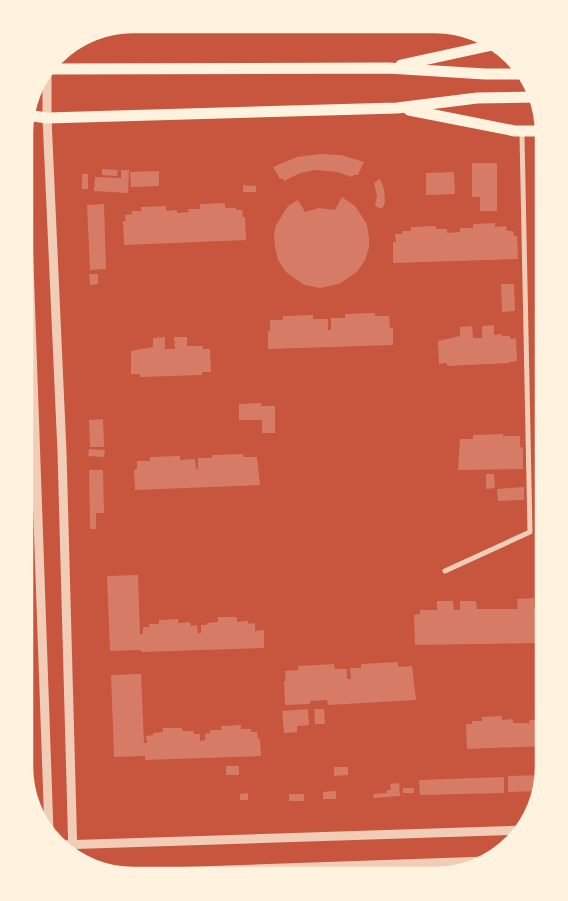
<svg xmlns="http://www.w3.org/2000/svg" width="568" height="901" viewBox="0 0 568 901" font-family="'Golos Text',sans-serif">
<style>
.building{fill:#d67c66}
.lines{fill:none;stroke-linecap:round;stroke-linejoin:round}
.minor{stroke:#f1ccb7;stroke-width:5}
.tertiary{stroke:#f1ccb7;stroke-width:9}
.primary{stroke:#fff3e0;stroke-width:11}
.rim{fill:none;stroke:#fff3e0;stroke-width:2.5}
</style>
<rect width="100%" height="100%" fill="#c8553d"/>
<path class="building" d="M320,154L341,155L364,162L358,175H354L352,177L337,172L316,170L300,173L284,181L283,178L280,179L273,167L297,157Z
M472,163H497V211H480V197H472Z
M102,169L118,170L117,176L102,175Z
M121,170H129L128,193L94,191L95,177L121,178Z
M159,171V186L131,187L130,172Z
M454,172L455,194L426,195V173Z
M82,174H88V189H82Z
M380,179L384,189L385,202L382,209L375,206L377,196L374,183Z
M243,185L256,186V192H243Z
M342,197L355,206L367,224L369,238V248L365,260L357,272L339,284L320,288L305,285L294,278L286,272L278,260L275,247L274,235L276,225L288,206L298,200L305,212L319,208L335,210Z
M225,203V208H236V210H242L243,217H245L246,240L124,245L123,221H126L125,215L132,214V211H141V207L166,206V211L177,210V213L189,212L188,209H200V204Z
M104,204L106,269L90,270L87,205Z
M495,223V227L506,226L507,231H513L514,236H517L518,259L393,263V242H396L395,234H402V231H411V227L436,226V229H447V233L460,232V228H473V224Z
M538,260H543L544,291H539Z
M89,274H98V284L90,285Z
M501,284H514L515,311L502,312Z
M375,313V316H389L390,328H393V345L268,349V331H270V320H283V316L313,315V319H328V330H331V318H345V314Z
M494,325V335L502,334V336H510V339L516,338L517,361L509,362V363L447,366V363L439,364L438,341L460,336V327L472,326L473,338H482V326Z
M165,337V349H175L174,337H187V346H203V349H210L211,372H202V375L140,377V374H131V351L153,347V338Z
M261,403V406H275V433H262V420H239V404Z
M103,419L104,447H90L89,420Z
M503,434V436H520V447L523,448V469L458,470L460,439H473V435Z
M89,449L105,450L104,457L88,456Z
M243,454V457H257L260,485L135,490L134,470L137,469V461H150V457L180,456V460L195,459L196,469H198V458H212V455Z
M89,470H103L104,513H96V529H90Z
M486,474H494L495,488L486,489Z
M524,487V500L498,501L497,489Z
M138,575L140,634H143V627H149V624H159V620L178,619V623L190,622L191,626L197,625L198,633H201V625H207V623L218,622V617H237V622L248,621V624L255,623V631L264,630V648L141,652V650L110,651L107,576Z
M534,598V609H539V598H544V643L415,645L414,615L420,614V610H437V601H453L454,610H460V601H476L477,609H518L517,599Z
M398,662V667L412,666L416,700L328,705L327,700L310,701V704L285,705L284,681H286L285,671L298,670V666L334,664L335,669H347V679H351L350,668H361V664Z
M141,674L144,743H147L146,736L153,735V733L163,732V728H182V731H193L194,734H200V741L205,740V734L210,733V730H222L221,726L241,725V729H251V732H257L258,739H260L261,756L145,760V756L114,757L111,675Z
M308,709L309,725L297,726V732L284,733L282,711Z
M314,709H324L325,724H315Z
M541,715H544V746L467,749L466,724H472V721H482V717L502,716V720L513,719V723H530L529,720L541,719Z
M226,766H239V775H226Z
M334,767H348V775L334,776Z
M544,775L538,791L508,792V776Z
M504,777V793L420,795L419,780Z
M399,783L400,796L374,798L373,794L387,793V790H391L390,784Z
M403,788H414V793H403Z
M336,791V799H323V792Z
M248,793V800H240V794Z
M289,794H304V801H289Z"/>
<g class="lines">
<path class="minor" d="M445,571L530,532L522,135"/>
<path class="tertiary" d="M47,69V118L62,452L73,857
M25,150L49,832
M59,845L524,830
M114,874L487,861"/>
<path class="primary" d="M401,65L497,44
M47,69L388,68L485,74H522
M409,110L515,131H544
M26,115L47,118L397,108L477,98L537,97"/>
</g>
<path d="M0 0H568V901H0ZM133 32H435A101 101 0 0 1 536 133V767A101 101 0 0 1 435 868H133A101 101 0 0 1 32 767V133A101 101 0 0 1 133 32Z" fill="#fff3e0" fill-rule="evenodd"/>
<path class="rim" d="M133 32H435A101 101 0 0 1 536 133V767A101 101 0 0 1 435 868H133A101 101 0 0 1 32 767V133A101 101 0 0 1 133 32Z"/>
</svg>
